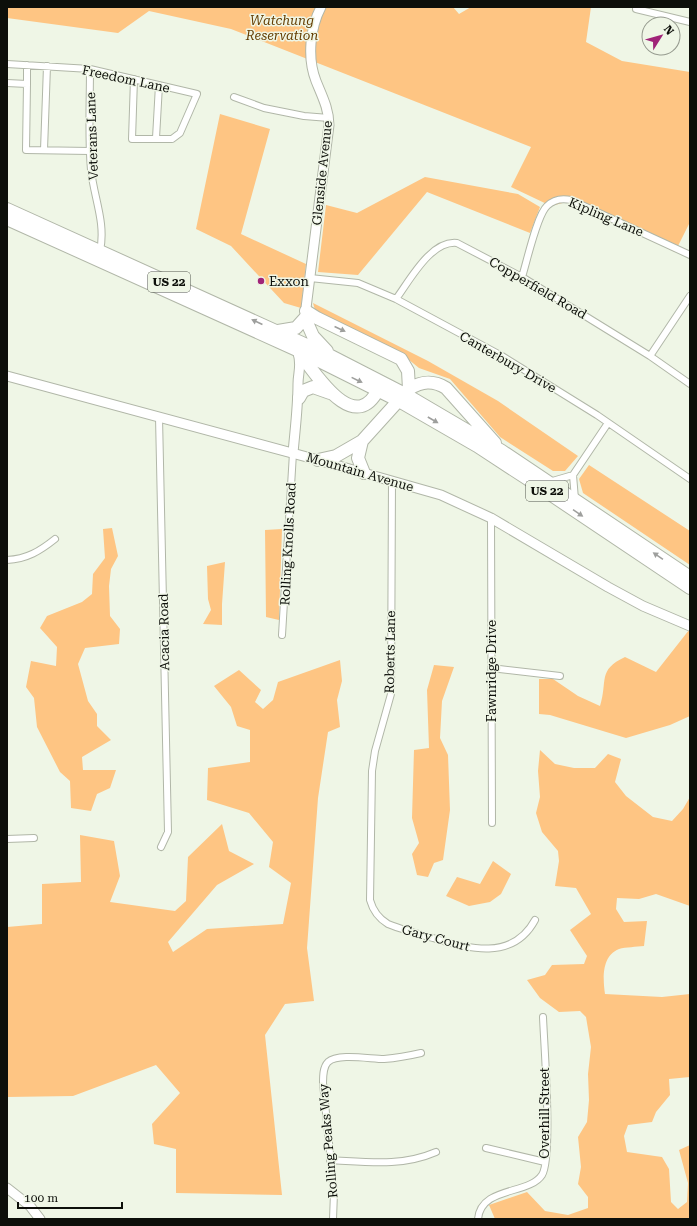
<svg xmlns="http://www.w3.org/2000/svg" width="697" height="1226" viewBox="0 0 697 1226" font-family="'Roboto Serif',serif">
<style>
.green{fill:#fec583}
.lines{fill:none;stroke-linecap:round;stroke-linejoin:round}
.street-casing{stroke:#b1b7a8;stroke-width:8}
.secondary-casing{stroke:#b1b7a8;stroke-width:11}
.highway-casing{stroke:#b1b7a8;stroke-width:14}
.street{stroke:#fff;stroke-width:6}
.secondary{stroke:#fff;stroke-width:9}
.highway{stroke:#fff;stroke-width:12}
.oneway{fill:#9e9f9d}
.poi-dot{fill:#a02378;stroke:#eff6e6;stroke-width:1.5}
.labels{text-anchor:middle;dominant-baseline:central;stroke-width:3;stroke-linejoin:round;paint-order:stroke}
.shield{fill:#eff6e6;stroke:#51544c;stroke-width:1}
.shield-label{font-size:12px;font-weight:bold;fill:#0d0f0a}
.park-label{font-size:13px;font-style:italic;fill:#653e03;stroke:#eff6e6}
.street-label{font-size:13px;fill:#0d0f0a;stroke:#eff6e6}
.poi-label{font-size:13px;fill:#0d0f0a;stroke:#eff6e6;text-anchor:start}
</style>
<rect width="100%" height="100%" fill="#eff6e6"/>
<path class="green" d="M7,7H453L459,14L471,7H591L586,42L622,61L690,72V222L675,252L570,201L551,206L511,187L531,147L231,29L149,11L118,33L7,18Z
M220,114L270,129L241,234L306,264L301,308L284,303L231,246L196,229Z
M425,177L518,194L540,207L530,233L427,192L358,275L318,272L326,205L357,213Z
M313,303L428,361L498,401L578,456L565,471H553L500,437L450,379L419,368L403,355L321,315L315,310Z
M589,465L690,531V565L583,493L579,479Z
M112,528L118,556L111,569L109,586L110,616L120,629L119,644L85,648L78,664L88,701L97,714V726L111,740L82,757L83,770H116L110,788L97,794L91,811L71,808L70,781L60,772L37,727L34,698L26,687L31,661L56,666L57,647L40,628L47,616L82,602L92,594L93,574L105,558L103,529Z
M282,529L279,620L266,617L265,530Z
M225,562L222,604V625L203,624L211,610L208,599L207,566Z
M689,630L690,716L670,725L626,738L550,715L539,714V679H553L578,696L600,706C608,681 597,670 625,657L656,672Z
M340,660L342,681L337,700L340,727L328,732L318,798L307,948L314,1001L285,1004L265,1035L282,1195L176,1193V1149L154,1144L152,1124L180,1093L156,1065L73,1096L7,1097V927L42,924V884L81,882L80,835L114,841L120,876L110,902L175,911L186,901L188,857L222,824L229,851L254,864L217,885L168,942L173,952L207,929L283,924L291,883L269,867L273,842L249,813L207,800L208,768L250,762V730L237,726L231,707L214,686L239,670L261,690L255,702L263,709L273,700L278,682Z
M434,665L454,667L442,701L440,738L448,755L450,810L443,860L434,863L428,877L417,875L412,854L419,843L412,818L414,750L429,748L427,690Z
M540,750L555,764L574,768H595L608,754L621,759L615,782L626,796L653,817L672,821L683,809L690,797V906L656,894L639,899L617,898L616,909L624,922L647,921L644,946C636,947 626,947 619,949C601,956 603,980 605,994L662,997L690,994V1077L669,1079L670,1095L656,1112L652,1122L628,1125L624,1136L627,1152L662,1157L669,1169L671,1202L678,1209L687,1202L688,1183L679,1150L690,1145V1219H495L489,1205L527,1192L545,1211L568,1215L588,1208V1197L578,1184L581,1167L578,1137L587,1122L589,1100L588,1074L591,1047L586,1017L580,1011L559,1012L540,998L527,980L545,975L552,965L584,964L587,956L570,930L591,914L576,888L555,886L559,861L558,851L542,832L536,813L540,797L538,771Z
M493,861L511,874L501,894L490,902L469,906L446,896L457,877L480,884Z"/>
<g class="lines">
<defs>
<path id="street" d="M636,9L690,22
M7,64L90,69L197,94L180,133L172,139H132L134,79
M27,65V84
M90,69C90,102 88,136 91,170C94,198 106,223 100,251
M7,83L27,84L26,150L90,151
M234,97L264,108L304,116L329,118
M156,138L159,85
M44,150L47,66
M522,277C527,261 537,215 547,206C554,199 562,198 571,200L690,255
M310,278L358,283L396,299L502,356L597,415L690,479
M396,299C410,280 431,240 457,243L522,277L650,356L690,384
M650,356L690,296
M159,417L168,832L161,847
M573,475L575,499
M392,481L391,694L375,751L372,771L370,900C373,911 378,918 388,924C403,930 418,934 433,938C468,949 513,961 535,920
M549,482L573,475L608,423
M491,518L492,823
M7,560C27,559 40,551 55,539
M282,635L293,453
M491,668L560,676
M7,839L34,838
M486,1148L545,1162
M330,1160C368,1162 401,1167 436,1152
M333,1219L334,1193L323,1083C323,1076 323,1067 328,1062C338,1053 370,1059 384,1059C396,1058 408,1056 421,1053
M478,1219C481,1186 529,1195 542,1175C553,1158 544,1044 543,1017"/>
<path id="secondary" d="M305,316L329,125C329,109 322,96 316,81C307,58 310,28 321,7
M7,376L318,460L441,495L491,518L608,587L643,606L690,626
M293,453C295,430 298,407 298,384C298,372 302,366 298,353
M7,1188L30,1206L40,1219"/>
<path id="highway" d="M7,209L331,356L405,394L502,451L690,577
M7,219L297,350L399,401L477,446L526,478L690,588
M306,311L317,318L401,359L408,371L409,389
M305,318L313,336L327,351
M278,331L296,328L305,318
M300,354C316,374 354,436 378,390V383
M299,398L303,391L313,387L330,393
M362,441L358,458L364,473
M318,460L336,456L362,441L409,389C422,381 433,380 446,388L495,443"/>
</defs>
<use href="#street" class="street-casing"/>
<use href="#secondary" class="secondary-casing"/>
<use href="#highway" class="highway-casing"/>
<use href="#street" class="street"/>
<use href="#secondary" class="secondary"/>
<use href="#highway" class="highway"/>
</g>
<defs><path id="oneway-solid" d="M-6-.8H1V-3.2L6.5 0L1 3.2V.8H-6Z"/></defs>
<g class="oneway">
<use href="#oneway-solid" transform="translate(257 322) rotate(-155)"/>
<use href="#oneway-solid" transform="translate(340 329) rotate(25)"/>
<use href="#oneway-solid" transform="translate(357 380) rotate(26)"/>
<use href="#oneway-solid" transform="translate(433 420) rotate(30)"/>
<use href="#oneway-solid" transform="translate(578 513) rotate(34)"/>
<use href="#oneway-solid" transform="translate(658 556) rotate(-146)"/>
</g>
<circle class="poi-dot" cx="261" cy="281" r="4"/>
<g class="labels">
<g class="shield">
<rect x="148" y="272" width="42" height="20" rx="3"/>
<rect x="526" y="481" width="42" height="20" rx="3"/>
</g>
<g class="shield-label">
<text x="169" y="282">US 22</text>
<text x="547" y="491">US 22</text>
</g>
<g class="park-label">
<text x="282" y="20">Watchung<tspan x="282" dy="15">Reservation</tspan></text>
</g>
<g class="street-label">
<text transform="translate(126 79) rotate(12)">Freedom Lane</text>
<text transform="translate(92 136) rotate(-92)">Veterans Lane</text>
<text transform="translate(322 173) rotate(-84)">Glenside Avenue</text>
<text transform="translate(606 217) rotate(23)">Kipling Lane</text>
<text transform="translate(538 288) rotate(30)">Copperfield Road</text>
<text transform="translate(508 362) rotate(30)">Canterbury Drive</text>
<text transform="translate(360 472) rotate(16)">Mountain Avenue</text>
<text transform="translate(288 544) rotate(-87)">Rolling Knolls Road</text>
<text transform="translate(164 632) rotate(-91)">Acacia Road</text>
<text transform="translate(390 652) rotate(-89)">Roberts Lane</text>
<text transform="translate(491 671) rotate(-90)">Fawnridge Drive</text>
<text transform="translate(436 938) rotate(15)">Gary Court</text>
<text transform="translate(544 1113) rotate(-90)">Overhill Street</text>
<text transform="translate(328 1141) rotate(-95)">Rolling Peaks Way</text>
</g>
<g class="poi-label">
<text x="269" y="281">Exxon</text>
</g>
</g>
<rect width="697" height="1226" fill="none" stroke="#0d0f0a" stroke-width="16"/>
<g transform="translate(661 36) rotate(53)"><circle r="19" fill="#eff6e6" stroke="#959a8e"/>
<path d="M0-3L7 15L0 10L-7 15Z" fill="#a02378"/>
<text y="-6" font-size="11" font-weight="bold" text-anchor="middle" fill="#0d0f0a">N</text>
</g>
<path d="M18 1202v6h104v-6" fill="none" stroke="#0d0f0a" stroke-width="2"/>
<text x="24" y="1202" font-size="12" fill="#0d0f0a" stroke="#eff6e6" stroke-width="3" paint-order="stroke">100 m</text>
</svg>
